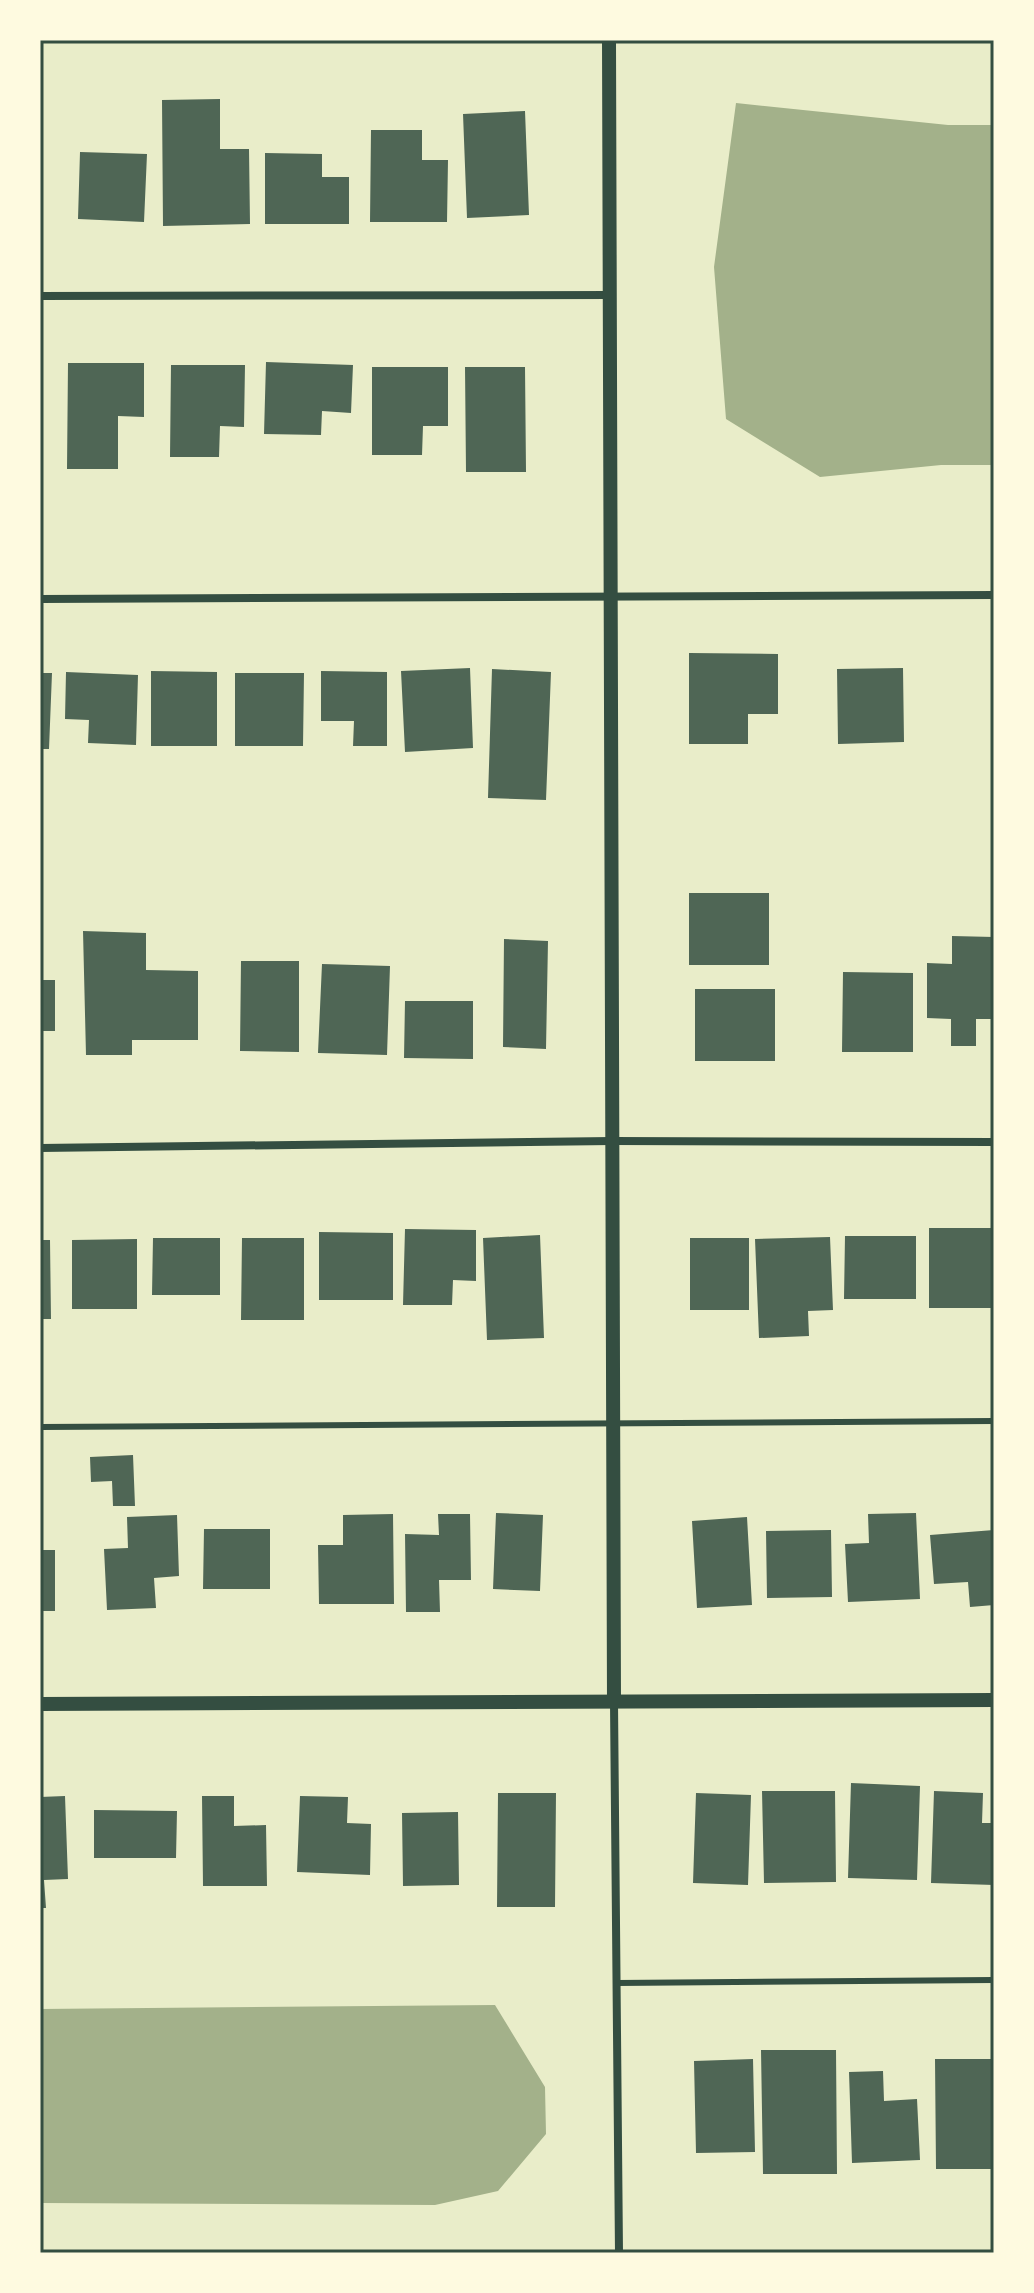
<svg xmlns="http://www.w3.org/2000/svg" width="1034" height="2293" viewBox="0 0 1034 2293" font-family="'Fira Sans Condensed',sans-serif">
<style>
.water{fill:#a3b18a}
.building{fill:#4f6655}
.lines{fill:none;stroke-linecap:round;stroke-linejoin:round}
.service{stroke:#344e41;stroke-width:6}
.minor{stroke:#344e41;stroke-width:8}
.tertiary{stroke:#344e41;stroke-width:14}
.neatline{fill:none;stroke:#344e41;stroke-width:3}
</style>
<rect width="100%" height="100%" fill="#e9edc9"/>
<path class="water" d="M736,103L948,125H994V465H941L820,477L726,419L714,267Z
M495,2005L545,2087L546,2134L498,2191L435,2205L40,2203V2009Z"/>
<path class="building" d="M220,99V149H249L250,224L163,226L162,100Z
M525,111L529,215L467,218L463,114Z
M371,130H422V160H448L447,222H370Z
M80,152L147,154L144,222L78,219Z
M265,153L322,154V177H349V224H265Z
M266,362L353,365L351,413L322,411L321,435L264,434Z
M68,363H144V417L118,416V469H67Z
M171,365H245L244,427L220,426L219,457H170Z
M372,367H448V426H423L422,455H372Z
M465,367H525L526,472H466Z
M689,653L778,654V714H748V744H689Z
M470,668L473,748L405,752L401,671Z
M903,668L904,742L838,744L837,669Z
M492,669L551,672L546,800L488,798Z
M151,671L217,672V746H151Z
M321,671L387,672V746H353L354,721H321Z
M66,672L138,675L136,745L88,743L89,720L65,719Z
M40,673H52L49,749H40Z
M235,673H304L303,746H235Z
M689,893H769V965H689Z
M83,931L146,933V970L198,971V1040H132V1055H86Z
M952,936L994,937V1019H976V1046H951V1019L927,1018V963L952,964Z
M504,939L548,941L546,1049L503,1047Z
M241,961H299V1052L240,1051Z
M322,964L390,966L387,1055L318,1053Z
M843,972L913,973V1052H842Z
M40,980H55V1031H40Z
M695,989H775V1061H695Z
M405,1001H473V1059L404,1058Z
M929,1228H994V1308H929Z
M405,1229L476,1230V1281L453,1280L452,1305H403Z
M319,1232L393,1233V1300H319Z
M540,1235L544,1338L487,1340L483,1238Z
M845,1236H916V1299H844Z
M830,1237L833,1310L808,1311L809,1336L759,1338L755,1239Z
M153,1238H220V1295H152Z
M242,1238H304V1320H241Z
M690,1238H749V1310H690Z
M137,1239V1309H72V1240Z
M40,1240H50L51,1319H40Z
M133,1455L135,1506H113L112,1481L91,1482L90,1457Z
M496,1513L543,1515L540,1591L493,1589Z
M916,1513L920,1599L848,1602L845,1544L869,1543L868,1514Z
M393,1514L394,1604H319L318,1545H343V1515Z
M438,1514H470L471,1580H439L440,1612H406L405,1534L439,1535Z
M177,1515L179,1576L154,1578L156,1608L107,1610L104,1549L128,1548L127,1517Z
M747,1517L752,1605L697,1608L692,1521Z
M204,1529H270V1589H203Z
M831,1530L832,1597L767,1598L766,1531Z
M994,1530V1605L970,1607L968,1582L934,1584L930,1535Z
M40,1550H55V1611H40Z
M851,1783L920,1786L917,1880L848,1878Z
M762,1791H835L836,1882L764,1883Z
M934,1791L983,1793L982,1823H994V1885L931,1883Z
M498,1793H556L555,1907H497Z
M696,1793L751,1795L748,1885L693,1883Z
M65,1796L68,1879L44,1880L46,1908H40V1797Z
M202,1796H234V1826L266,1825L267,1886H203Z
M300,1796L348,1797L347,1823L371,1824L370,1875L297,1872Z
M94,1810L177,1811L176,1858H94Z
M458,1812L459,1885L403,1886L402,1813Z
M761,2050H836L837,2174H763Z
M753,2059L755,2152L696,2153L694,2061Z
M935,2059H994V2169H936Z
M883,2071L884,2101L917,2099L920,2160L852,2163L849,2072Z"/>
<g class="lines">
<path class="service" d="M40,1427L994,1421
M617,1983L994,1980"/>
<path class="minor" d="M40,296L610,295
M40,599L994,595
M40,1148L612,1141L994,1142
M614,1702L619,2253"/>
<path class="tertiary" d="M609,40L614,1702
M40,1704L994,1700"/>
</g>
<rect width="1034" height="2293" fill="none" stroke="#fefae0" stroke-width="84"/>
<rect x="42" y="42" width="950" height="2209" class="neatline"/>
</svg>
